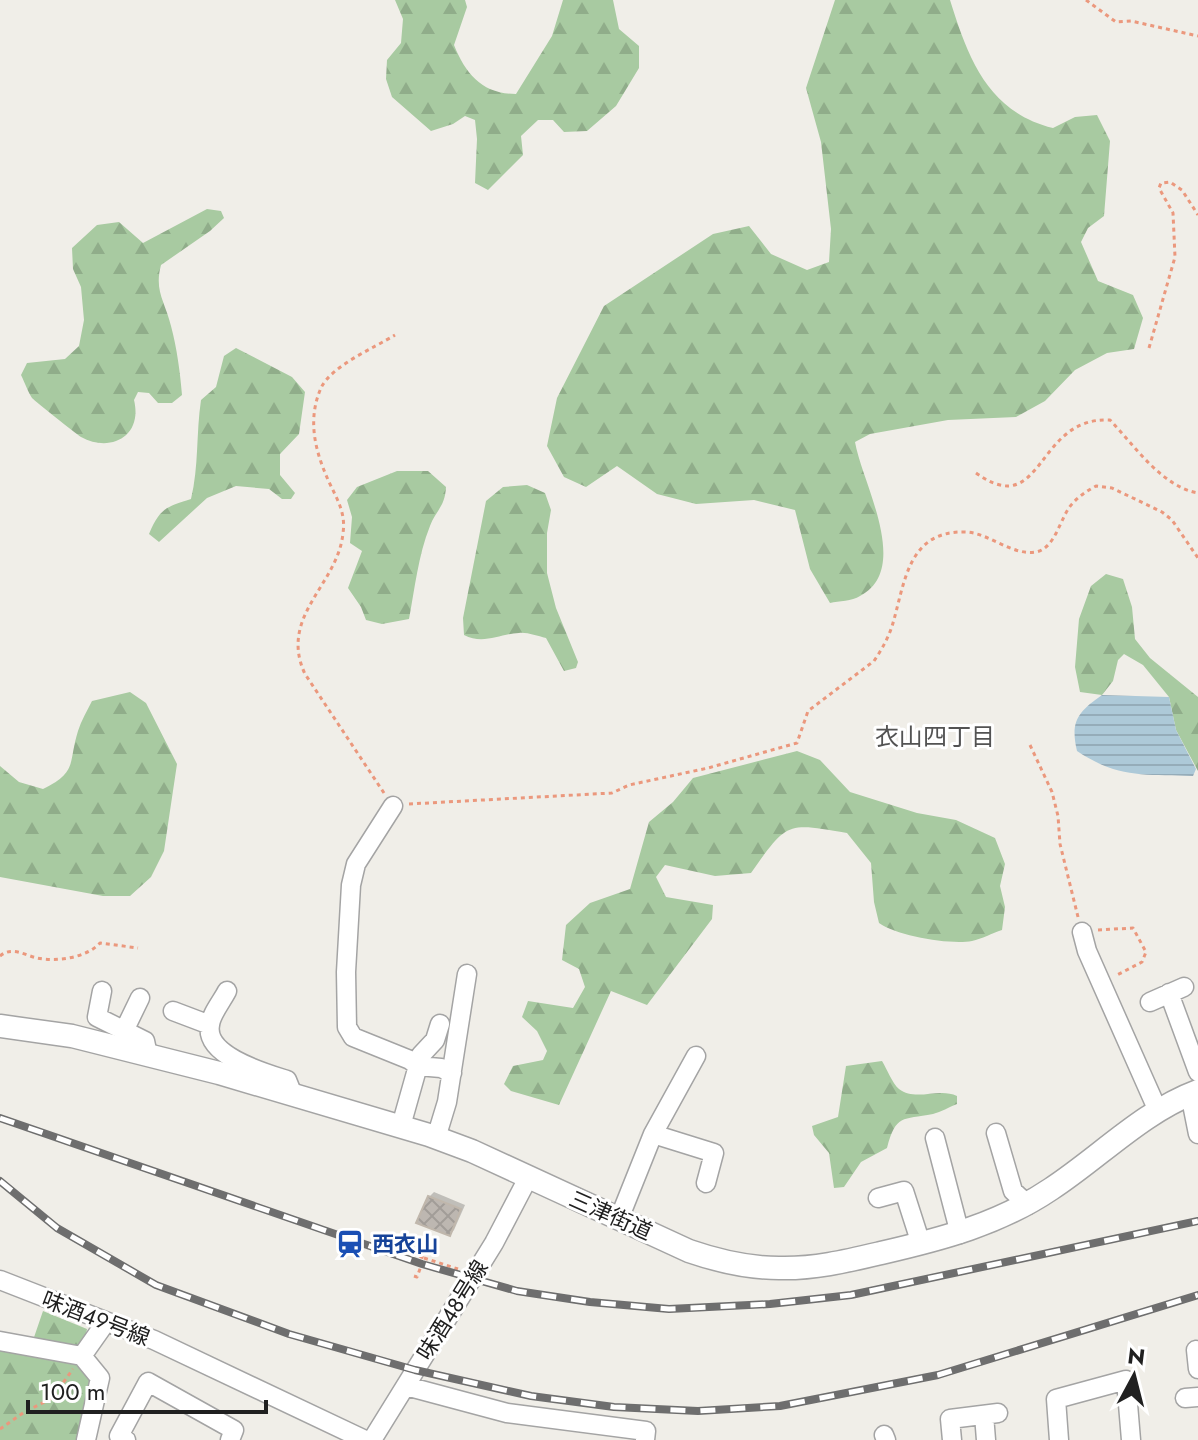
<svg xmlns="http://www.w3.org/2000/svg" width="1198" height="1440" viewBox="0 0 1198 1440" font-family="Jost,'Noto Sans JP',sans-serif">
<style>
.forest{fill:url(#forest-firs)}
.water{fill:url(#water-rules)}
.shadow{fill:#0003}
.building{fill:url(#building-cross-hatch);stroke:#c0b7ac;stroke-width:2}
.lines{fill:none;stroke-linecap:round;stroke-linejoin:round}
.minor-casing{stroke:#a4a4a4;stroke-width:21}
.tertiary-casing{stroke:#a4a4a4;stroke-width:25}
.path{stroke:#eb987d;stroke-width:3;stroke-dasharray:4 4;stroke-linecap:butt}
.minor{stroke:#fff;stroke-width:18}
.tertiary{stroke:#fff;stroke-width:22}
.rail-casing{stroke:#6e6e6e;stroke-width:8}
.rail{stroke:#fff;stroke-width:5;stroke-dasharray:15;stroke-linecap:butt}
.labels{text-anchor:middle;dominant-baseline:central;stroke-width:6;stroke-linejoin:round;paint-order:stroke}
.street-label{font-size:22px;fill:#202020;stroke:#fff}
.transit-label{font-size:22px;font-weight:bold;fill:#164399;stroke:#fff;text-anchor:start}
.neighbourhood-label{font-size:24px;fill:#535353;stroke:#fff}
</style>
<defs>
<pattern id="forest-firs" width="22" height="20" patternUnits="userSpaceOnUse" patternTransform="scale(2)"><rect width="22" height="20" fill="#a8caa1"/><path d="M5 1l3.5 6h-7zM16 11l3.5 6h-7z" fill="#90ad8a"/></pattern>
<pattern id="water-rules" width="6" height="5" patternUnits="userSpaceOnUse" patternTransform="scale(2)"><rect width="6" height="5" fill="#adc9d8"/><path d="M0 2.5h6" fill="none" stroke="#95acb9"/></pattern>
<pattern id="building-cross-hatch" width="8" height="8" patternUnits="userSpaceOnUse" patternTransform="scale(2)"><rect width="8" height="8" fill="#bdb7b1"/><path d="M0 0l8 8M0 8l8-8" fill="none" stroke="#a29d98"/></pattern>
</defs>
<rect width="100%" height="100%" fill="#f0eee8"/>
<path class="forest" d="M395,0H465L467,7L454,45C466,75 483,94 516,94L552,36L563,0H613L619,29L639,46V68L616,106L587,131L564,132L553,120H538L521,136L523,155L488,190L475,183L477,139L475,120L465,116L453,124L431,131L392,97L386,79L387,60L401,43L403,19Z
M835,0H950C968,58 988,112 1053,128L1075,117L1097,115L1110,141L1104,216L1088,228L1081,242L1098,281L1133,295L1143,318L1134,349L1107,353L1075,370L1045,401L1016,417L948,420L870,434L855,442C862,483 912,569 860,596C852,601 839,601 830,603L810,569L795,510L754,500L696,504L657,494L617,466L586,487L564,477L547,446L557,398L604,306L713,234L749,226L771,254L807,270L829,262L831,229L821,142L806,88Z
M207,209L221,211L224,218L210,231L161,265C154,291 165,301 171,326C177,349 180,371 182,395L172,403H158L149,393L138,392L134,400C143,437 110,453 81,437C75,433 36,402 32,398C28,392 25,383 21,375L27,363L65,359L79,346L84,320L81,287L73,269L72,248L97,225L119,222L143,243Z
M236,348L292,377L305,392L299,434L280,454V475L295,493L291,499H282L269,489L236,486L207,498L159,542L149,534C160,508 166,507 191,499C199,466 196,433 201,400L216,387L224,356Z
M397,471H428L446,487C445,507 436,510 430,526C418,556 415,588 409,619L382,624L366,620L361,607L348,588L362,551L350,543L352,517L347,500L357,487Z
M527,485L545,493L551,510L547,533V573L556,608L578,662L576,668L564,671L546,638C537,636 527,632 519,633C500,634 483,645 464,635L463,618L486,501L503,487Z
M1106,574L1123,579L1132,607L1135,639L1150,658L1198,697V771L1176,730L1169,697L1143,665L1124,654L1118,660L1113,681L1102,695L1080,692L1075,667L1079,619L1091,586Z
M130,692L146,703L177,764L164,851L151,877L130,896H103L0,877V766L19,782L43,789C78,772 68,763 78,731C81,721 87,711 92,701Z
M797,751L820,760L850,792L917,813L956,820L995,838L1005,864L1000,886L1005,907L1002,930C992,933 982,939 972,941C950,945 897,936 879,923L874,902L871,863L847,833C786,822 787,822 751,873L715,876L665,865L656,877L666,897L713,905L712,919L647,1005L611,991L559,1105L511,1091L504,1084L513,1066L543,1060L547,1051L537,1031L522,1017L528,1001L573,1008L585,987L579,969L562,960L566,925L590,903L630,889L649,822L673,802L693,778Z
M882,1061C887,1069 892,1083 899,1089C916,1102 939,1087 957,1096V1104C949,1107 941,1112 933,1114C902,1120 896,1114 887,1148L861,1162L844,1187L834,1188L829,1153L814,1135L812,1126L838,1117L846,1066Z
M43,1311L87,1329L84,1346L97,1358L102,1380L85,1440H0V1343L30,1349Z"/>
<path class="water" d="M1102,695L1169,697L1176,730L1196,769L1193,776C1144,774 1119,779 1077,751C1070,721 1078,712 1102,695Z"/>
<path class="shadow" d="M434,1192L465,1205L454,1230L450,1234L429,1197Z"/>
<path class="building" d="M428,1196L461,1209L450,1236L416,1223Z"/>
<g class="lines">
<defs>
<path id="minor" d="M393,806L356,864L351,885L346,972L347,1027L353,1037L410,1060L418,1066L441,1068L452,1073
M1082,932L1087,951L1158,1111
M102,991L97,1017L145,1041L148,1055
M227,991C222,1001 211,1014 210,1025C204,1056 265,1073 287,1080L293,1095
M1169,993L1198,1072
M1150,1002L1184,987
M173,1011L210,1025
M124,1031L140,998
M1190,1094L1198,1134
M401,1126L421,1055L435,1040L440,1024
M996,1133L1013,1191L1028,1205
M653,1134L714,1153L706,1183
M436,1138L447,1102L467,974
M935,1138L960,1234
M878,1198L904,1191L921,1244
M619,1219L653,1134L696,1056
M0,1280L154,1340L365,1440
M0,1341L82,1356
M1196,1350L1198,1369
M406,1386L507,1413L646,1431L645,1440
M1185,1398L1198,1397
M984,1415L986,1440
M884,1435L886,1440
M86,1440L100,1378L82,1356L106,1322
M126,1440L119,1436L148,1382L234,1430L230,1440
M372,1440L494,1243L528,1178
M952,1440L950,1419L998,1413
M1059,1440L1056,1399L1126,1380L1131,1440"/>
<path id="tertiary" d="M0,1026L72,1036L219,1073L429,1135L472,1151L689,1251C718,1261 748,1268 779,1268C814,1269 847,1261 881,1253C942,1239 999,1224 1051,1189C1100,1157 1142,1112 1198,1091"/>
</defs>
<use href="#minor" class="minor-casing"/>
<use href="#tertiary" class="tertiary-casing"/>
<path class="path" d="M1086,0L1116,22L1131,21L1198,36
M1149,348L1175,257L1173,213L1159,188L1161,183L1170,182L1182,190L1198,215
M976,473C1044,522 1035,416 1110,420C1134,445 1162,487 1198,493
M1030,745L1052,792L1058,816L1060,844L1078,917
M384,793L305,674C278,616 338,585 343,533C346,513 337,499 329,482C315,451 307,420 321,388C331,366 374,348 395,335
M409,804L612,793L629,785L708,768L797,743L808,711L874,661C882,649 889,637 893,623C905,582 908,530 966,532C989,533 1012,556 1036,552C1056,548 1060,517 1072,504C1079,496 1087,491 1096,486L1112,488L1162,512L1172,520L1198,558
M1098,930L1133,928L1146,952L1142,962L1117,975
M0,956C12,946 24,955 37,958C57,962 86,958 100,943L138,948
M424,1258L458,1269
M414,1276L417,1277L424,1258L419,1256
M0,1429L23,1413L52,1398L73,1369"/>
<use href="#minor" class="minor"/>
<use href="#tertiary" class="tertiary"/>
<defs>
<path id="rail" d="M0,1118L422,1264L517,1291L590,1302L669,1309L770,1304L851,1295L1198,1221
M0,1181L57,1228L156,1285L289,1334L415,1370L531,1396L614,1407L698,1411L780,1406L938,1375L1198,1295"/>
</defs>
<use href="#rail" class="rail-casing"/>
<use href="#rail" class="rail"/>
</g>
<defs>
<symbol id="station-bare" viewBox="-9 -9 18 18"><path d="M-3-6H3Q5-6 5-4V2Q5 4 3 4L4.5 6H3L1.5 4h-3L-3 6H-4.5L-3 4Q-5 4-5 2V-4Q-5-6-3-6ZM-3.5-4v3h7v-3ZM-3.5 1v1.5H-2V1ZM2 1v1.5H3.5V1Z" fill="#1a4fb4" stroke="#fff" stroke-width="2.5" paint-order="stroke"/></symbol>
</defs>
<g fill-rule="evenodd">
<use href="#station-bare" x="330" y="1224" width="40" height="40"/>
</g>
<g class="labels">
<g class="street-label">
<text transform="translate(611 1215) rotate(24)">三津街道</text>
<text transform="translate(452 1310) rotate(-58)">味酒48号線</text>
<text transform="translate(96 1318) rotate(21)">味酒49号線</text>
</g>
<g class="transit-label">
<text x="372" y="1244">西衣山</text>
</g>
<g class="neighbourhood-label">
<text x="935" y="736">衣山四丁目</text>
</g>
</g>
<g transform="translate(1134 1376) rotate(7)" stroke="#ffffff" stroke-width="6" paint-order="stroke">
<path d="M0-6L14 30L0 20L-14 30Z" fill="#202020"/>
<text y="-12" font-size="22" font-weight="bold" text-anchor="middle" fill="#202020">N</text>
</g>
<path d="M28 1400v12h238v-12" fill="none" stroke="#202020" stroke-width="4"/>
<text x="40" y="1400" font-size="24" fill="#202020" stroke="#ffffff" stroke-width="6" paint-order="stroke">100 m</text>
</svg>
